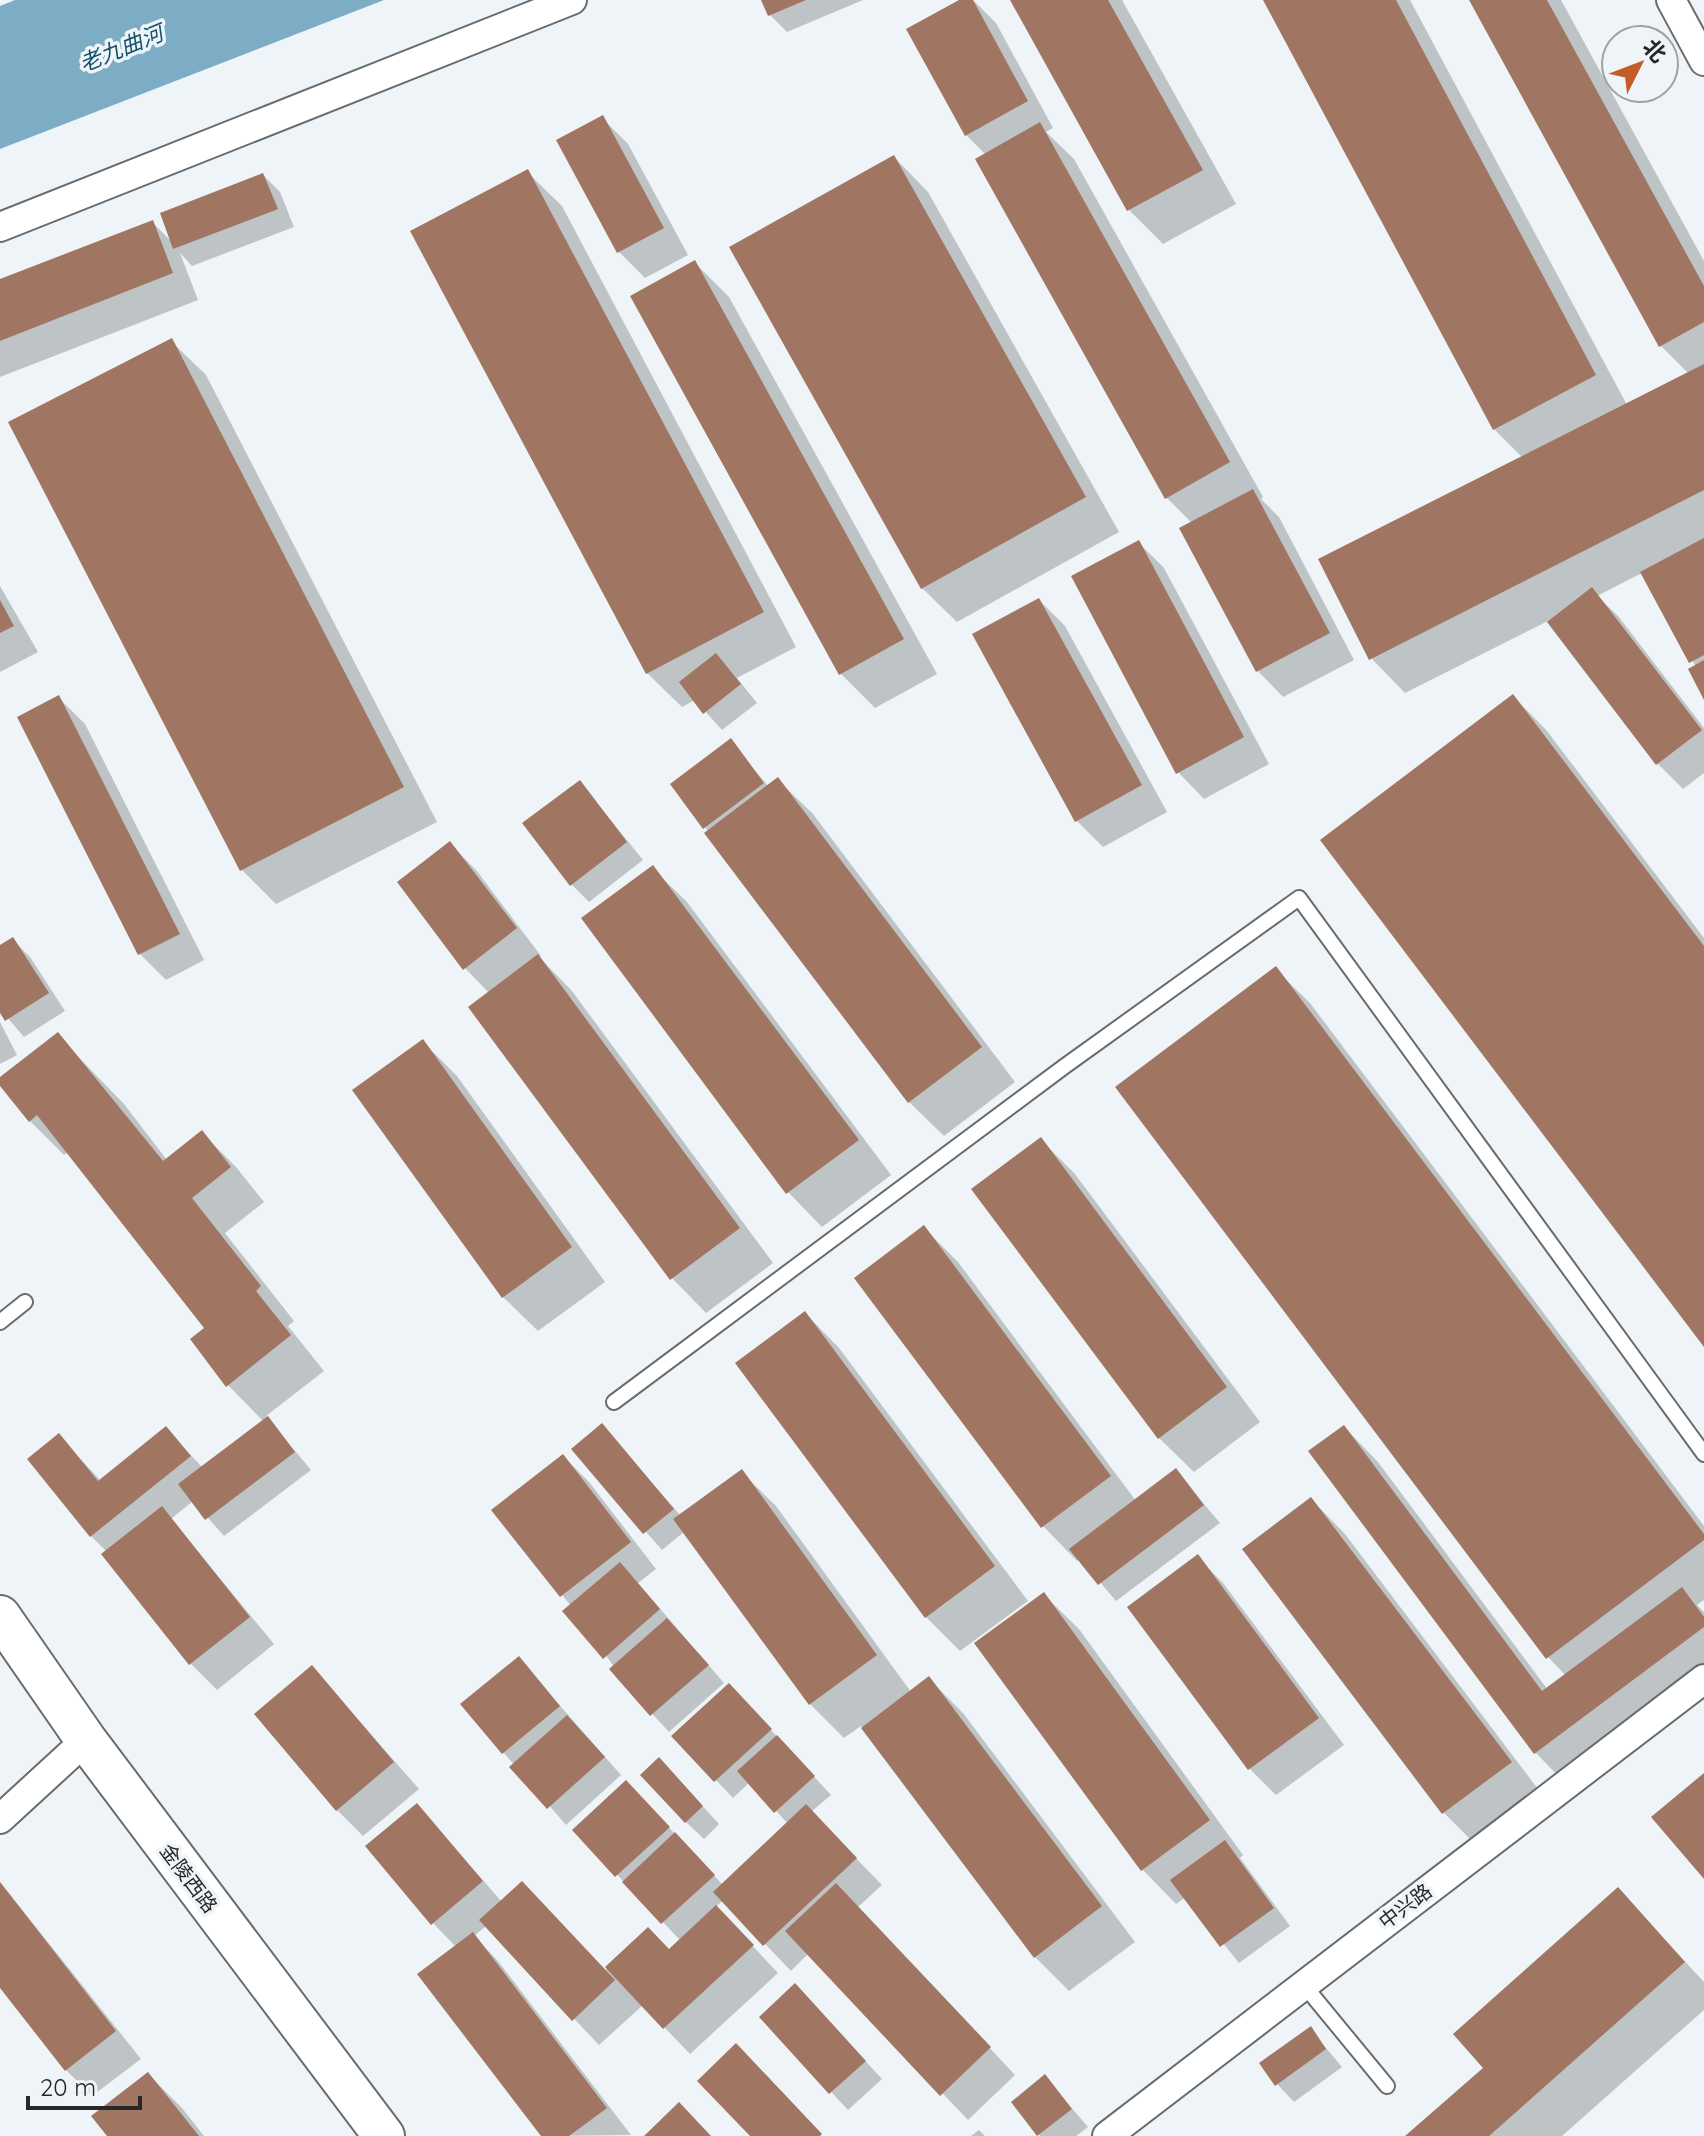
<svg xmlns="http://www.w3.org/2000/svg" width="1704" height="2136" viewBox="0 0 1704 2136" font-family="Quicksand,'Noto Sans SC',sans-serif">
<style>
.water{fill:#7dacc5}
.shadow{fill:#0003}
.building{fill:#a07561}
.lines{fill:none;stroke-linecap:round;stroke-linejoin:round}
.service-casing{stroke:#676c6f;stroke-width:18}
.minor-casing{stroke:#676c6f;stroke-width:32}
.secondary-casing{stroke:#676c6f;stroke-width:44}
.service{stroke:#fff;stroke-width:14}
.minor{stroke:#fff;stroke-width:28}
.secondary{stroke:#fff;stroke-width:40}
.labels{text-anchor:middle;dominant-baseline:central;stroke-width:7;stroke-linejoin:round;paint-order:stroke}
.street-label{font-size:20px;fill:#252729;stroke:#eef4f8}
.water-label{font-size:22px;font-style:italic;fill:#14516b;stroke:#eef4f8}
</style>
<rect width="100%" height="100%" fill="#eef4f8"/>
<path class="water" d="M15,0H384L0,149V6Z"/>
<path class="shadow" d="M763,0H863L787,32L770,15Z
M964,0H973L996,23L1053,128L1046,132L1074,159L1263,497L1261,499L1279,517L1354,660L1283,697L1257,670L1192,523L1167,498L986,155L966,135Z
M1012,0H1122L1236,204L1163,244L1129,210Z
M1266,0H1410L1627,405L1689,374L1661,346L1472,0H1561L1704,261V695L1696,667L1642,573L1597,596L1618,616L1704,728V773L1683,789L1657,763L1548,621L1405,693L1371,658L1523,458L1494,429Z
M602,118L628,144L688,255L645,278L619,252Z
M894,157L928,192L1119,532L957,622L922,588Z
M527,172L562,206L796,647L737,678L757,703L722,730L695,700L682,707L647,673Z
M263,175L280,192L294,227L192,266L180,253L198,300L0,377V282L152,222L173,243Z
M694,262L729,297L937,674L875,708L841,674Z
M171,341L206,375L437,822L276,904L242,870Z
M1138,542L1164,568L1269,764L1204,799L1178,772Z
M0,586L38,652L0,672Z
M1039,600L1065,626L1167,812L1103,847L1077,821Z
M1513,696L1547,731L1704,938V1343Z
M59,698L85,724L204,960L166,980L140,954Z
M730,741L769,787L778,780L813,814L1015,1082L944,1136L909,1102L705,827Z
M580,782L643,860L589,902L571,884Z
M450,844L476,870L541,956L539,957L572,991L773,1263L706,1313L672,1278L489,993L465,968Z
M652,868L687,902L891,1175L822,1227L788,1192Z
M13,940L30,957L65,1011L24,1037L0,1009V948Z
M1275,969L1310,1003L1704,1526V1600L1697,1605L1704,1612V1687L1569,1787L1535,1752L1344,1427L1378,1462L1548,1690L1566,1676L1548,1657Z
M0,1022L17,1055L0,1064Z
M57,1035L124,1104L167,1160L202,1133L236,1167L264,1202L225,1233L294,1321L288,1326L324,1371L266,1416L311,1470L224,1536L193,1501L171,1519L274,1644L217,1690L191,1664L104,1555L107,1552L91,1536L59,1436L101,1481L166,1429L203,1468L264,1422L228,1385L207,1329L68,1152L64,1155L30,1121L0,1083Z
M423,1042L457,1076L605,1282L538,1331L503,1297Z
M1040,1139L1075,1174L1260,1422L1194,1472L1159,1438Z
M924,1228L958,1262L1136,1501L1176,1471L1220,1523L1116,1601L1080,1559L1077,1561L1043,1526Z
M805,1313L839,1348L1028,1601L960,1651L926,1617Z
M602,1426L681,1516L741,1472L776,1506L911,1692L929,1679L963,1713L1135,1942L1069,1991L1035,1957L861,1726L844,1738L810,1704L684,1532L662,1550L574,1450Z
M563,1456L589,1482L656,1569L638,1583L724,1683L669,1732L612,1670L614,1667L571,1606L494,1510Z
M1311,1499L1345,1534L1544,1797L1478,1847L1444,1813Z
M1197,1557L1223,1583L1344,1745L1276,1795L1250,1769L1129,1607Z
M1044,1595L1079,1629L1243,1855L1240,1858L1290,1926L1239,1963L1186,1897L1176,1904L1142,1869Z
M518,1658L621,1775L566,1825L503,1752Z
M312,1667L419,1789L363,1836L337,1810Z
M746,1703L831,1795L811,1812L882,1885L858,1907L1015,2075L968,2120L809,1953L791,1971L723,1900L716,1907L778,1973L690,2054L643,2005L599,2045L486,1926L474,1936L498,1961L631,2135L543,2136L456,1947L433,1923L417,1805L502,1902L605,1970L648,1930L669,1951L681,1941L575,1831L643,1800L723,1885L788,1824L750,1782L733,1798L674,1736Z
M676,1777L719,1824L704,1839L686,1822Z
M0,1882L141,2059L92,2096L66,2070L0,1985Z
M1618,1889L1704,1982V2010L1562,2136H1408L1485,2068Z
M812,2003L882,2079L848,2110L762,2017Z
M1310,2029L1342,2067L1294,2102L1277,2084Z
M148,2074L182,2108L204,2136H109Z
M1045,2077L1088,2127L1076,2136H1040L1014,2102Z
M979,2130L985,2136H971Z"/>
<path class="building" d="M761,0H806L768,16Z
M959,0H973L1028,101L965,136L906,29Z
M1010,0H1108L1203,170L1127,211Z
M1263,0H1396L1596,375L1493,430Z
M1469,0H1547L1704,286V322L1659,347Z
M603,115L664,228L617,253L556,140Z
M1040,122L1230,462L1165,499L975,159Z
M894,155L1086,497L921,589L729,247Z
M528,169L764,612L646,674L410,231Z
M263,173L278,209L173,249L160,213Z
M153,220L173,273L0,341V279Z
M695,260L904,639L839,675L630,296Z
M172,338L404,787L240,871L8,422Z
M1704,364V490L1369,660L1318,559Z
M1253,489L1330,633L1256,672L1179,528Z
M1704,538V655L1689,663L1640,572Z
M1139,540L1244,737L1176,774L1071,576Z
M1592,587L1702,730L1656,765L1547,622Z
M1039,598L1142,785L1075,822L972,634Z
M0,600L14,626L0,633Z
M716,653L741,684L703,714L679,682Z
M1704,660V700L1688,669Z
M1513,694L1704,946V1347L1320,840Z
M59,695L180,934L138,955L17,717Z
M731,738L764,783L703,829L670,784Z
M778,777L982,1047L908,1103L704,833Z
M580,780L627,842L570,886L522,823Z
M450,841L517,928L463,970L397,882Z
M653,865L859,1140L786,1194L581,918Z
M13,937L49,993L5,1021L0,1013V945Z
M538,954L740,1228L670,1280L468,1007Z
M1276,966L1704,1534V1540L1546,1659L1115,1087Z
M58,1032L163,1161L202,1130L231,1167L192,1198L261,1286L256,1291L291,1335L226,1387L190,1339L204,1328L37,1115L29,1122L0,1086V1077Z
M423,1039L572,1247L502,1298L352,1090Z
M1041,1137L1227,1387L1158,1439L971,1189Z
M924,1225L1111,1476L1041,1528L854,1278Z
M805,1311L995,1566L925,1618L735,1363Z
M268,1416L295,1452L205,1520L178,1484Z
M602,1423L674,1509L643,1534L571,1449Z
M1344,1425L1542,1691L1682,1587L1704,1617V1627L1534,1754L1308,1451Z
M166,1426L191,1456L90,1537L27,1459L59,1433L98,1481Z
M563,1454L631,1542L560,1597L491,1510Z
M1176,1468L1204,1505L1098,1585L1069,1549Z
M742,1469L877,1655L809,1705L673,1519Z
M1311,1497L1512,1762L1442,1814L1242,1549Z
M162,1506L250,1617L189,1665L101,1554Z
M1198,1554L1319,1718L1248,1770L1127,1607Z
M620,1562L660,1609L603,1659L562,1611Z
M1044,1592L1210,1820L1141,1871L974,1643Z
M667,1618L709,1665L650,1716L609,1669Z
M519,1656L560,1706L502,1754L460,1704Z
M312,1665L394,1762L336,1811L254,1714Z
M929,1676L1102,1906L1034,1958L861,1728Z
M729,1683L772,1729L714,1782L671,1736Z
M567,1715L605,1757L547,1809L509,1767Z
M777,1735L815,1776L774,1813L737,1771Z
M659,1757L703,1806L685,1823L640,1775Z
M1704,1773V1879L1651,1817Z
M626,1780L670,1827L615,1877L572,1830Z
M417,1803L483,1881L431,1925L365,1846Z
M806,1804L857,1858L763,1946L713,1892Z
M675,1832L715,1875L661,1924L622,1882Z
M1225,1840L1274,1908L1220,1947L1170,1880Z
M522,1881L615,1980L572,2021L479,1920Z
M0,1882L116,2031L65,2071L0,1988Z
M836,1883L991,2047L940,2096L785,1931Z
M1618,1887L1685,1962L1489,2136H1405L1483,2068L1453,2034Z
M716,1905L754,1945L663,2029L605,1967L648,1927L669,1949Z
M473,1932L607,2108L569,2136H541L417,1974Z
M795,1983L866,2061L829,2094L759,2017Z
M1311,2026L1326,2049L1275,2086L1259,2063Z
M736,2043L822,2134L820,2136H750L697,2081Z
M148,2072L199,2136H107L91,2116Z
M1045,2074L1072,2109L1037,2136L1011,2102Z
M679,2102L711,2136H644Z"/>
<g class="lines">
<defs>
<path id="service" d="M0,1322L25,1302
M614,1402L1065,1066L1299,898L1704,1454
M1303,1984L1387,2086"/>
<path id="minor" d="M1671,0L1704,61
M0,227L572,0
M0,1819L86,1740
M1107,2136L1704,1679"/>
<path id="secondary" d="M0,1616L86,1740L384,2136"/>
</defs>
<use href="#service" class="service-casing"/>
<use href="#minor" class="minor-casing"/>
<use href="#secondary" class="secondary-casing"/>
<use href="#service" class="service"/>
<use href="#minor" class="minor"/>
<use href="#secondary" class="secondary"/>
</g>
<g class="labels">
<g class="street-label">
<text transform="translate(189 1878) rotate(53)">金陵西路</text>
<text transform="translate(1405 1906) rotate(-37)">中兴路</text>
</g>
<g class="water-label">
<text transform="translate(121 48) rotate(-22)">老九曲河</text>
</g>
</g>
<g transform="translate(1640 64) rotate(48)"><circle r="38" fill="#eef4f8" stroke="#9ea2a5" stroke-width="2"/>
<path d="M0-6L14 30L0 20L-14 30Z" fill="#c25d29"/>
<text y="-12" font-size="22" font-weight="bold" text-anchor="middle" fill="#252729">北</text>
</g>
<path d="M28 2096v12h112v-12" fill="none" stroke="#252729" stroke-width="4"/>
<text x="40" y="2096" font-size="24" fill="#252729" stroke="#eef4f8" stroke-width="6" paint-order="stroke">20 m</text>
</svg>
